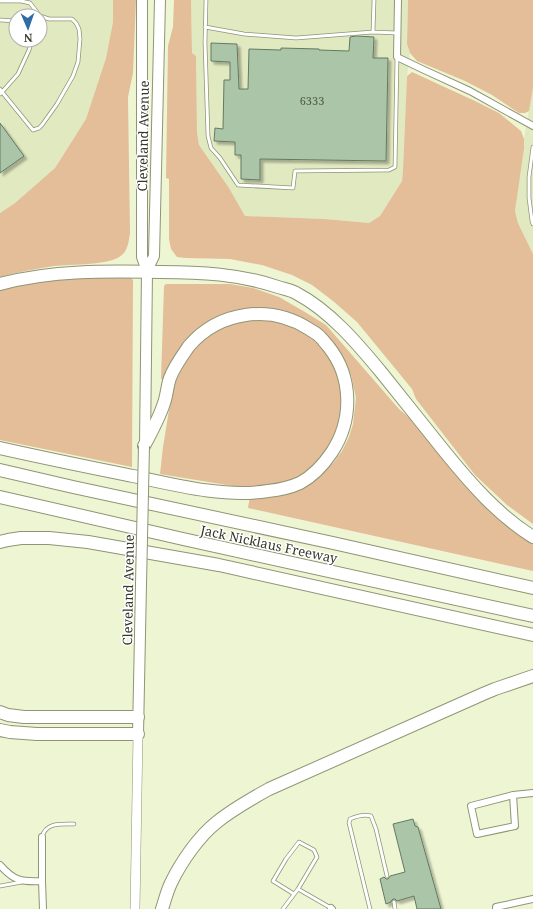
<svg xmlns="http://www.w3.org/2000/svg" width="533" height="909" viewBox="0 0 533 909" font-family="'Noto Serif',serif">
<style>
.built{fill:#e1e9c0;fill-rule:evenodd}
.green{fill:#e4bd99}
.building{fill:#abc5a9;stroke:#637a61;filter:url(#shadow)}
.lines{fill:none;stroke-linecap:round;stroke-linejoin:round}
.service-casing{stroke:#8f9575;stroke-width:4.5}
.minor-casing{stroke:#8f9575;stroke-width:8}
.secondary-casing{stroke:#8f9575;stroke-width:10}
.primary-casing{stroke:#8f9575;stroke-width:12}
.motorway-casing{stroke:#8f9575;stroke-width:14}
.service{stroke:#fff;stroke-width:3}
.minor{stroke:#fff;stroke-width:6}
.secondary{stroke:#fff;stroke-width:9}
.primary{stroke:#fff;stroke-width:10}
.motorway{stroke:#fff;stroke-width:12}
.primary-bridge-casing{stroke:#8f9575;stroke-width:12;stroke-linecap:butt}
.primary-bridge{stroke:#fff;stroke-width:10}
.labels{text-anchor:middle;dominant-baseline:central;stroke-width:3;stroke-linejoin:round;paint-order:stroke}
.number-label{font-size:11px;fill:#525a49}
.street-label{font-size:13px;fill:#343729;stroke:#fff}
</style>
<defs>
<filter id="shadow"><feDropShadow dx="3" dy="3" stdDeviation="1" flood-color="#0004"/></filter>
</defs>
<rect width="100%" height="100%" fill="#eef5d2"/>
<path class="built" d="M0,0H113V22L106,58L86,119L55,168L15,203L0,213ZM16,16H40V40H16Z
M191,0H408L407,44L410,53L407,76L403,170L402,181L380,216L369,223L325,219L245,216L229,188L199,145L197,132L196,56L192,53Z
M533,88V254L518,223L515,211L524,149V139Z"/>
<path class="green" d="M113,0H136L133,73L128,97L130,233C129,240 128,249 123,254C112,266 71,264 54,266C36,269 18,272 0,277V213L15,203L55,168L86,119L106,58L113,22Z
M174,0H191L192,53L196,56L197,132L199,145L229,188L245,216L325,219L369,223L380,216L402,181L403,170L407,76L412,72L475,101L499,113L521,131L524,139V149L515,211L518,223L533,254V524L507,505L475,475L416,399L412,389L357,322L333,301L312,285L292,275L262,265L230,259L186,258L177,257L171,249L169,239V179L166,178L168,46L173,27Z
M408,0H533V88L529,111L525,113H519L492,95L465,81L417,61L410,53L407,44Z
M54,276H129L133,280L132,467L0,440V287Z
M166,284H230L253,288L279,297L305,312L326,325L399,409L419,426L533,543V571L248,508L250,496L320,476L334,462L342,451L349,437L353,424L356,398L351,375L342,356L332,341L317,327L300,317L283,310L263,308L245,309L226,316L165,379H161L164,286Z
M254,317L294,323L322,343L343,376L344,426L320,464L293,480L271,486L239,487L160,474L163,447L170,404L175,384L184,363L195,347L206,338L221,327Z"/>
<path class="building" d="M356,36L374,37L373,58H388L386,161L260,159V180L241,179V155H235V142L214,141L215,128L223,129L224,80H230V62L211,61V43L237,44L239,89H248L249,49L281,50V48L319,49V50L349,51L350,37Z
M0,123L24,156L0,173Z
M413,819L415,826L418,827L441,909H417L414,896L397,901L395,899H393L391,901V902L386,904L380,879L384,877L386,879H388L390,876L405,872L393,824Z"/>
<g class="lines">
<defs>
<path id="service" d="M206,0L205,43L208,136L211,148L220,158L238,185L293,188L295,171L389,170L395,167L397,57
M374,0L373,32L397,33
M0,1H21
M0,20L16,21
M205,27L244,34L296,38L373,32
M0,89L2,92L18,74L29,50L32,40
M0,94L2,92L33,130L39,128L42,125L57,104L73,76L78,62L80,39L79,29L76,23L72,19H49L40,16L30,3L21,1V0
M533,147L529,177V198L532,221L533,224
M42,837C46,822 61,824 74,824
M0,886L22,882
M294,894L273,881L286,859L299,842L314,850L317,857L298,889
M394,902L395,909
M283,909L298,889L331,908
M370,909L350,827L349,823L350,819C357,816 363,814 371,816L376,829L387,876"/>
<path id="minor" d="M398,0L397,57L422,69L470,91L533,126
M513,795L515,826L477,834L471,806L513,795L533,793
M42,837V881L43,909
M0,865C14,881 21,882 42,881
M331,908L332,909
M496,909V907L533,899"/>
<path id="secondary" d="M135,909L138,734"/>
<path id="primary" d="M142,0V257L147,271
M145,444L147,271L154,256L160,0
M138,734L141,584"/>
<path id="motorway" d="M0,284C52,270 107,271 160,272C200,272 240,274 278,287C284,289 291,290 296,293C330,311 357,343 381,372C402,398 424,426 445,452C471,484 498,515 533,537
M0,448C44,458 89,467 133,476C175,485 225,498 268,491C278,490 291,487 300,483C313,476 324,464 332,452C353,420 353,377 328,346C325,343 322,338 318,335C316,333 312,331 309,329C270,304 219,311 189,346C182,356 174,367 170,378C167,386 167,395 164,403C160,416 151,433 144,446
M0,470L73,487L333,543L533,588
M0,497L183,539L533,616
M0,542L8,540L21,538H49L88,542L219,565L533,635
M0,712L8,715L24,717H138
M0,730L10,732L37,734H138
M162,909C165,900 167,891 171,883C181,862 199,836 217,822C233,809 251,799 269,789L483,694L495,689L533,676"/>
</defs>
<use href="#service" class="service-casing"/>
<use href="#minor" class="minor-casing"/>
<use href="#secondary" class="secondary-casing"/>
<use href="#primary" class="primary-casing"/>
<use href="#motorway" class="motorway-casing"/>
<use href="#service" class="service"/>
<use href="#minor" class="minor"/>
<use href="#secondary" class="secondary"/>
<use href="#primary" class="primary"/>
<use href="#motorway" class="motorway"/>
<defs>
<path id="primary-bridge" d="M141,584L144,446"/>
</defs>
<use href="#primary-bridge" class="primary-bridge-casing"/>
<use href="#primary-bridge" class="primary-bridge"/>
</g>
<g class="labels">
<g class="number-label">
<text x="312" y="100">6333</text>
</g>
<g class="street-label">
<text transform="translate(143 136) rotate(-89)">Cleveland Avenue</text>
<text transform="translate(269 544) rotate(12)">Jack Nicklaus Freeway</text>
<text transform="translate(128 590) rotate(-89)">Cleveland Avenue</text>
</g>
</g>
<g transform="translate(28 28) rotate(178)"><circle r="19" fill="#ffffff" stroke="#aeafa9"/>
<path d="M0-3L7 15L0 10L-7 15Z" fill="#2f6ca3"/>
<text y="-6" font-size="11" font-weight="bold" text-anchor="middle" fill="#343729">N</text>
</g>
</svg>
